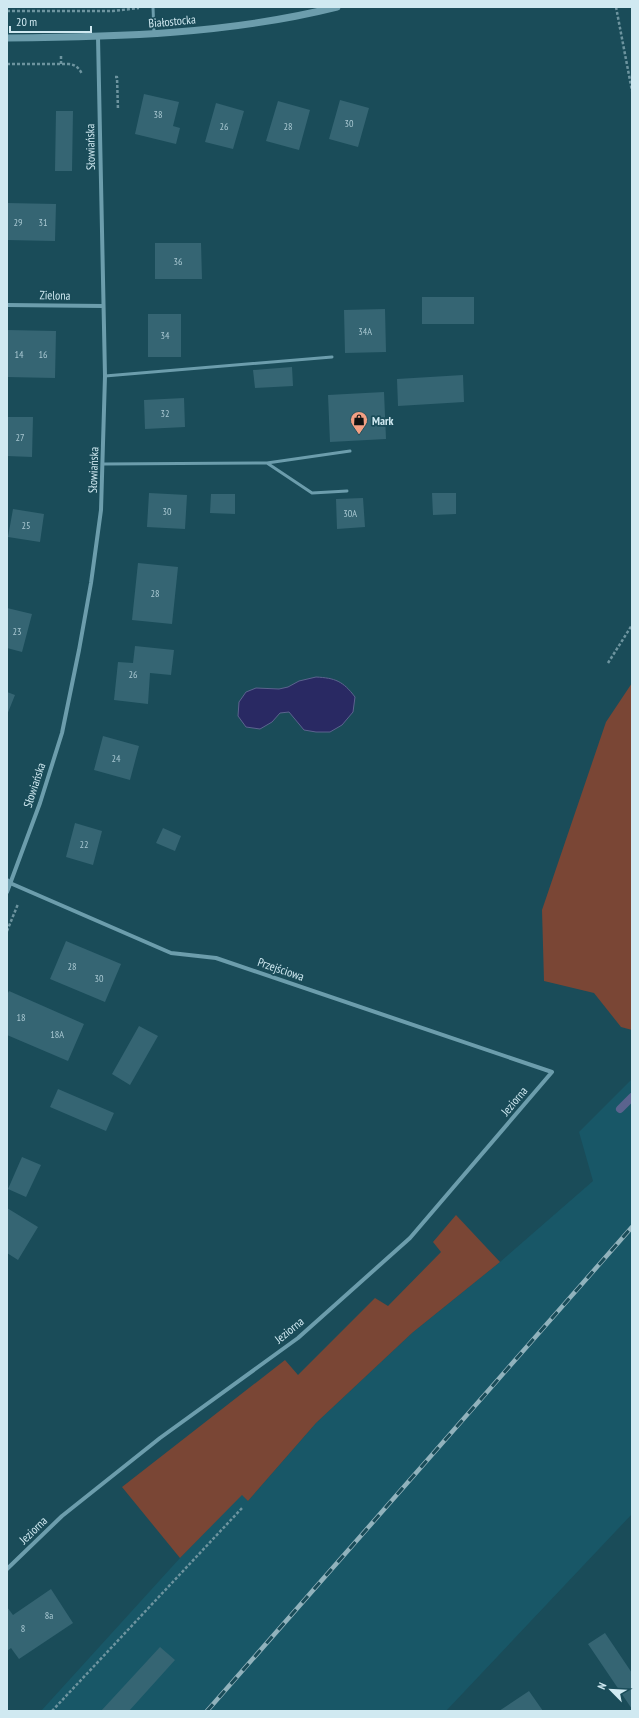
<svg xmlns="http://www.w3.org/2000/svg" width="639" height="1718" viewBox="0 0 639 1718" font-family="'PT Sans Narrow',sans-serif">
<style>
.built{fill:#185767}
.green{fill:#7a4635}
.water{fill:#292963;stroke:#5b638e}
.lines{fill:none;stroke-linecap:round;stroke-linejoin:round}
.stream{stroke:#5b638e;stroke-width:8}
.building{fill:#356573}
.path{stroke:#6d949f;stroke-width:2.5;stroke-dasharray:3 2;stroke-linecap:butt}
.service{stroke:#6c9dac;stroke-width:3}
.minor{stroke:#6c9dac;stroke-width:4}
.tertiary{stroke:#6c9dac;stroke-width:7}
.rail-casing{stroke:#91b2bc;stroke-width:4.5}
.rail{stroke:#1a4c59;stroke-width:3;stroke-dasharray:9;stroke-linecap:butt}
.labels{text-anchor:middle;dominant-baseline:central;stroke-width:3.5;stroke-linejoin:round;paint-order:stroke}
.number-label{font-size:10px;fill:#a9c8d2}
.street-label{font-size:12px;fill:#d0e9f1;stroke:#1a4c59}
.poi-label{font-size:12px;font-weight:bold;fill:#d0e9f1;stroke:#1a4c59;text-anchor:start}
</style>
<rect width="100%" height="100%" fill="#1a4c59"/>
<path class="built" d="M632,1079V1514L446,1711H41L180,1558L242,1494L248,1501L316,1423L412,1333L500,1262L593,1181L579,1132Z"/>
<path class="green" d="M632,683V1030L621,1027L594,993L544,981L542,910L606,722Z
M456,1215L500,1262L412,1333L316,1423L248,1501L242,1495L180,1558L122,1487L285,1360L298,1375L375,1298L388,1306L441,1252L433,1242Z"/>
<path class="water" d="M316,677C335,678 343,681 355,697L353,712L342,725L330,732H316L304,730L289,712L280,713L272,722L260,729L246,727L238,716L239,702L246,692L256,688L279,689L288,687L299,681Z"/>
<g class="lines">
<path class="stream" d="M620,1109L632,1097"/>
</g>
<path class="building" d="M144,94L179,102L173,126L180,128L176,144L135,134Z
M340,100L369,108L358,147L329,139Z
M278,101L310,110L299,150L266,141Z
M216,103L244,111L233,149L205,142Z
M56,111H73L72,171H55Z
M7,203L56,204L55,241L7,240Z
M155,243H201L202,279H155Z
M422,297H474V324H422Z
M385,309L386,352L345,353L344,310Z
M148,314H181V357H148Z
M7,330L56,331L55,378L7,377Z
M292,367L293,386L255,388L253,370Z
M463,375L464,402L398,406L397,379Z
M384,392L386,439L330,442L328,395Z
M184,398L185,427L145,429L144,400Z
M7,417H33L32,457L7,456Z
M149,493L187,495L185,529L147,527Z
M432,493H456V514L433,515Z
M211,494H235V514L210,513Z
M363,498L365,527L337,529L336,499Z
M13,509L44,514L40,542L8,537Z
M138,563L178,567L172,624L132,620Z
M7,608L32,614L22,652L7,648Z
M135,646L174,650L171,675L150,673L148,704L114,700L118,662L133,663Z
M7,692L15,695L7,715Z
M103,736L139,746L130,780L94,770Z
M75,823L102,831L93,865L66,857Z
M163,828L181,836L175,851L156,843Z
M66,941L121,964L105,1002L50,979Z
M9,991L84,1024L68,1061L7,1035V995Z
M139,1026L158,1036L130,1085L112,1074Z
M58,1089L114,1113L106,1131L50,1107Z
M22,1157L41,1165L26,1197L8,1189Z
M7,1208L38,1227L18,1260L7,1253Z
M51,1589L73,1623L19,1659L11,1648L7,1651V1607L13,1615Z
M605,1633L632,1673V1709L588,1644Z
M160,1647L175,1660L129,1711H101Z
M529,1691L543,1711H499Z"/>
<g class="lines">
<path class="path" d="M616,7L632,91
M7,11H113L139,8
M7,64H69C76,65 79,68 82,74
M61,64V55
M115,77H117L118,110
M608,663L632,625
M7,931L18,904
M52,1711L243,1507"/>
<path class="service" d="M153,7L154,33
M105,376L332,357
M267,463L312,493L347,491
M104,464L267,463L350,451"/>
<path class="minor" d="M7,305L103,306
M7,880L10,883L171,953L216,958L552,1072L410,1238L298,1338L160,1438L62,1516L7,1569
M7,892L40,803L62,733L79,650L91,583L101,510L105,376L98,37"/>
<path class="tertiary" d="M7,38C118,37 229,34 337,7"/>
<defs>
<path id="rail" d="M207,1711L632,1227"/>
</defs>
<use href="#rail" class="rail-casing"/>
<use href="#rail" class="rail"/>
</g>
<defs>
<symbol id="shop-pin" viewBox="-11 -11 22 30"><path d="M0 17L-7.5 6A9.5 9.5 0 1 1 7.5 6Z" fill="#f39f83" stroke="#1a4c59"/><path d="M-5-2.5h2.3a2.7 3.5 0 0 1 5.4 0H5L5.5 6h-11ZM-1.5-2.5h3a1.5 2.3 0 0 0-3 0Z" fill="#111"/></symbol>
</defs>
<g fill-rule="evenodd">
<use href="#shop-pin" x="349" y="410" width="20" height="27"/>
</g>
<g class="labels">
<g class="number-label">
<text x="158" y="114">38</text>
<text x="349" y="123">30</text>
<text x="224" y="126">26</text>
<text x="288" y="126">28</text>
<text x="18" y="222">29</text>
<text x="43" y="222">31</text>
<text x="178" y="261">36</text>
<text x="365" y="331">34A</text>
<text x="165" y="335">34</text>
<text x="19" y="354">14</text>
<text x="43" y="354">16</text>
<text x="165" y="413">32</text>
<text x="20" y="437">27</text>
<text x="167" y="511">30</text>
<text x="350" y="513">30A</text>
<text x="26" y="525">25</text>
<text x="155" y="593">28</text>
<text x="17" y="631">23</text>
<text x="133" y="674">26</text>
<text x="116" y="758">24</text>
<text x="84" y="844">22</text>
<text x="72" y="966">28</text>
<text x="99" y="978">30</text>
<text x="21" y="1017">18</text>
<text x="57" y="1034">18A</text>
<text x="49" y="1615">8a</text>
<text x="23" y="1628">8</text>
</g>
<g class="street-label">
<text transform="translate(172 21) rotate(-5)">Białostocka</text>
<text transform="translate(90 147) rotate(-91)">Słowiańska</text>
<text transform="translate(55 295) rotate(1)">Zielona</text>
<text transform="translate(93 470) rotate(-88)">Słowiańska</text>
<text transform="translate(34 785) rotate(-72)">Słowiańska</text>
<text transform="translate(281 969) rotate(19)">Przejściowa</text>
<text transform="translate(514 1101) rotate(-50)">Jeziorna</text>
<text transform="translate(289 1330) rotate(-39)">Jeziorna</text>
<text transform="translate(33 1530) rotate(-44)">Jeziorna</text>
</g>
<g class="poi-label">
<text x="372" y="420">Mark</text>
</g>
</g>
<rect width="639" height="1718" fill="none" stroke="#d0e9f1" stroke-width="16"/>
<g transform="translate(611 1690) rotate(294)" stroke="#1a4c59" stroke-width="3" paint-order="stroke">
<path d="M0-3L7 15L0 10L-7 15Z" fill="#d0e9f1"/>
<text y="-6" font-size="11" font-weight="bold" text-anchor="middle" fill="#d0e9f1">N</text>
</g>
<path d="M10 26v6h81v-6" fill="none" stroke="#d0e9f1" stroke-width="2"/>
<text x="16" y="26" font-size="12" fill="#d0e9f1" stroke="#1a4c59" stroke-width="3" paint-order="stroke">20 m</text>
</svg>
